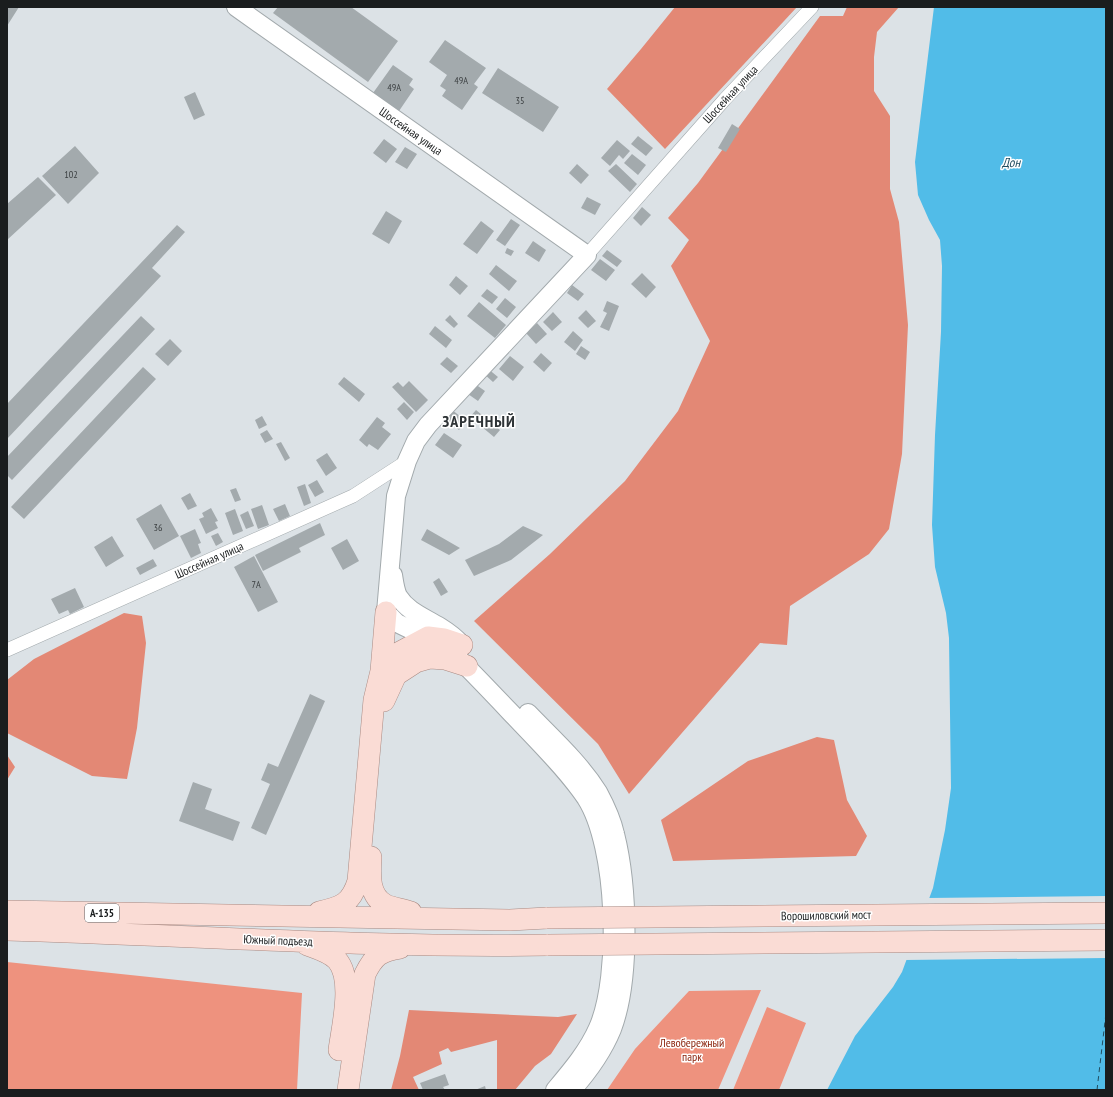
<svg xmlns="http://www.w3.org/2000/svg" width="1113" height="1097" viewBox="0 0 1113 1097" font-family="'PT Sans Narrow',sans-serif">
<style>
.green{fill:#ee927e}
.forest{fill:#e38875}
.water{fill:#51bce8}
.pier{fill:#dce2e6}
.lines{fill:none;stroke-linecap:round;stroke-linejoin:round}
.ferry{stroke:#204d60;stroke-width:1;stroke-dasharray:5 4;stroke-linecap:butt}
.building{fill:#a3aaad}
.street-casing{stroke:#a2a9ac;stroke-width:14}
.secondary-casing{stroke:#a2a9ac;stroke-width:20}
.primary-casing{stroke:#a98a83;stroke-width:22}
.street{stroke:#fff;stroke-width:13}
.secondary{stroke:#fff;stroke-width:18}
.primary{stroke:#fadcd5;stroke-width:21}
.primary-bridge-casing{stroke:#a98a83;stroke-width:22;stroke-linecap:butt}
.primary-bridge{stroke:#fadcd5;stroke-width:21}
.labels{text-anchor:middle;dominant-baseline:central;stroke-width:3;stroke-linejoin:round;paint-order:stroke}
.number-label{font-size:10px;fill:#3c4042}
.shield{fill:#fff;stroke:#5f6162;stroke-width:1}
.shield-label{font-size:11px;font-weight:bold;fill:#1a1d1e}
.street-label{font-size:12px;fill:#1a1d1e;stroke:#fff}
.park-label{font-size:12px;fill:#891e07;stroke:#fff}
.water-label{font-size:13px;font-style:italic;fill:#204d60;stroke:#fff}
.district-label{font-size:16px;font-weight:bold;letter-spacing:1px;fill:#2e3336;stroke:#fff}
</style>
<rect width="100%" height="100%" fill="#dce2e6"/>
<path class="green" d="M7,962L302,993L297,1090H7Z
M761,990L718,1090H607L635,1049L689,991Z
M767,1007L806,1023L779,1090H733Z"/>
<path class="forest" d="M675,7H797L665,149L607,89L641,49Z
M847,7H899L877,32L874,57V91L890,116V189L899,222L908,325L902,454L889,529L869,554L790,606L787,645L760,643L629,794L598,744L474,621L550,554L625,481L678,411L710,341L671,266L689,240L668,218L698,183L820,16H843Z
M124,613L142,616L146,643L137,728L127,779L92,776L7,733V680L34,659Z
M817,737L834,740L847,800L867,836L856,856L673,861L661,820L748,761Z
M7,755L15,767L7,780Z
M409,1010L558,1017L577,1014L551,1054L535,1066L515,1090H497V1040L451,1052L448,1048L439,1052L442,1064L413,1077L419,1090H391L400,1056Z"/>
<path class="water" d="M934,7H1106V1090H827L855,1036L893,987L902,972L933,888L945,830L951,788L949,638L946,613L935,567L932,525L935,435L941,332L942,266L940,240L929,220L918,195L915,162Z"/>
<path class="pier" d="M1106,896V958L904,960L927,898Z"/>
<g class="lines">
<path class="ferry" d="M1097,1090L1106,1013"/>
</g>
<path class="building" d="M7,7H19L7,26Z
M278,7H351L398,41L368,82L273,13Z
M445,40L486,68L474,84L478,87L462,110L442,96L446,90L440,86L447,75L429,62Z
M393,65L413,79L409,85L414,89L399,111L373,93Z
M498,68L559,107L543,132L482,93Z
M195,92L205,115L194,120L184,97Z
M732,124L740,129L726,152L718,148Z
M638,136L653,148L646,156L631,144Z
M384,139L397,149L386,163L373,153Z
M617,140L630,151L623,159L619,155L610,166L601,158Z
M75,146L99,173L68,204L42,176Z
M405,147L417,154L407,169L395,162Z
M632,154L646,165L638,175L624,163Z
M577,164L589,175L581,184L569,173Z
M616,164L637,184L630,192L608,171Z
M38,177L56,195L7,240V204Z
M587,197L601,204L595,215L581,208Z
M642,207L651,215L641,226L633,218Z
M386,211L402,221L389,244L372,234Z
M511,219L520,225L505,246L496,240Z
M481,221L494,231L477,254L463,244Z
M177,225L185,232L152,268L161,276L7,439V404Z
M533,241L546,250L539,262L525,253Z
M507,248L514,251L511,256L505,253Z
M607,250L622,261L617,267L602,256Z
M600,259L615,270L606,281L591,270Z
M496,265L517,281L509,291L489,274Z
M642,273L656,287L646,298L631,284Z
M456,276L468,286L460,295L449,285Z
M572,285L584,294L578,301L567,293Z
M487,289L498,297L492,304L481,296Z
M505,298L516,307L507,318L496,309Z
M607,301L619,306L609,331L600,327L607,313L603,311Z
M479,302L506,325L495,338L467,316Z
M586,310L596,321L588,328L578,318Z
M553,312L562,322L552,331L543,322Z
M450,315L458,324L454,328L445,320Z
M141,316L155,329L12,480L7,475V457Z
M537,323L547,334L536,344L526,333Z
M435,326L452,340L446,348L429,334Z
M573,331L583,340L575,351L564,342Z
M170,339L182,351L168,366L155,354Z
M581,346L590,352L585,360L576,354Z
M541,353L552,363L544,372L533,362Z
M510,356L524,367L513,381L499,369Z
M447,357L458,366L451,373L440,364Z
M143,367L156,379L24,519L11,507Z
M487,368L498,377L493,382L483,373Z
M344,377L365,394L359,402L338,384Z
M409,381L428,400L416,412L392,387L398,382L403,387Z
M475,384L485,391L478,401L468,394Z
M404,402L414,412L407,420L397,409Z
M451,409L466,421L459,430L444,418Z
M476,410L500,430L494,437L470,417Z
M262,416L267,425L259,429L255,420Z
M377,417L385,423L382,427L391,434L378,450L369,444L367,447L359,440Z
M267,430L273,439L265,443L260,434Z
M444,433L462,445L453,458L435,445Z
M281,442L290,458L285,461L276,444Z
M327,453L337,468L326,476L316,460Z
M317,480L324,492L315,497L308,485Z
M305,484L311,503L304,506L297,487Z
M236,488L241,500L235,502L230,490Z
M190,493L197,506L188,510L181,498Z
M161,504L179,536L154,550L136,519Z
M285,504L290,516L279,521L273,509Z
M262,505L269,525L258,529L251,509Z
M211,508L218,521L215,522L218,528L206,534L199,519L204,517L202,513Z
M235,509L243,531L233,535L225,513Z
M248,511L254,526L246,529L240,515Z
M320,523L325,535L299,548L301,552L263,571L255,555Z
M523,526L543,535L511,560L474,576L465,560L499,544Z
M195,529L201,543L198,544L201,553L191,558L180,536Z
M427,529L460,548L449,555L421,540Z
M218,533L223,542L216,546L211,536Z
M112,536L124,556L106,567L94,547Z
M347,539L359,561L343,570L331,548Z
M254,556L278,602L258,612L234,567Z
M153,559L157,566L140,575L136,568Z
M439,578L448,592L441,596L433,582Z
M75,588L84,607L70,614L68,610L59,614L51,599Z
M310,694L325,701L266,835L251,828L270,784L261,780L268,763L278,767Z
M193,782L212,789L205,809L240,822L233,841L179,821Z
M445,1074L449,1085L443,1087L445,1090H423L420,1083Z
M485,1086L486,1090H475Z"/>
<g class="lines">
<defs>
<path id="street" d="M587,255L725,99L812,7
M7,650L353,496L407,461"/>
<path id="secondary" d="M236,7L587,255L428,425L416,441L407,461L396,496L386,612L397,623L436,642
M393,575C394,581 395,590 398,596C408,612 424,617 440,627C448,632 455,637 461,644
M457,657C484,684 509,711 535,738C553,757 571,776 586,798C617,846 621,976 598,1028C588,1051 571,1071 555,1090
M528,713C552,738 579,762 598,792C605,805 612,820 615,834C628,886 631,979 612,1029C603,1051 588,1072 572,1090"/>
<path id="primary" d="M381,671L400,652L428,637L444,639L462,645
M384,701L396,675L416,662L430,658L445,659L467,666
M371,857C370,874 368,896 386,905C393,908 403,909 411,912
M7,911L510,920L547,918
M319,912C341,907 351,904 358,881L374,700L381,671L386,612
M7,930C187,935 368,948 548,945
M307,945C318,949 329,952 337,960C354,979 342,1027 339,1050
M348,1090L365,974C374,956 380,951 400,948"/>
</defs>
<use href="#street" class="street-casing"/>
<use href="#secondary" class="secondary-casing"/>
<use href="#primary" class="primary-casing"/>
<use href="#street" class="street"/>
<use href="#secondary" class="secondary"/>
<use href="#primary" class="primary"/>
<defs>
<path id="primary-bridge" d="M547,918L1106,913
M548,945L1106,940"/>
</defs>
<use href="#primary-bridge" class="primary-bridge-casing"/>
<use href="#primary-bridge" class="primary-bridge"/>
</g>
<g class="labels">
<g class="number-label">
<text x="461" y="80">49А</text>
<text x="394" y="87">49А</text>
<text x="520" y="100">35</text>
<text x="71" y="174">102</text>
<text x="158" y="527">36</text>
<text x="256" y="584">7А</text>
</g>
<rect class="shield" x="85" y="904" width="34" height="18" rx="3"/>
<g class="shield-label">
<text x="102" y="913">А-135</text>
</g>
<g class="street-label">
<text transform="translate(730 94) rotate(-47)">Шоссейная улица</text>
<text transform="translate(411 131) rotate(35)">Шоссейная улица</text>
<text transform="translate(209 560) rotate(-24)">Шоссейная улица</text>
<text transform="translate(826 915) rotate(-1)">Ворошиловский мост</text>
<text transform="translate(278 940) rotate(2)">Южный подъезд</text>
</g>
<g class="park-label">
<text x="692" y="1042">Левобережный<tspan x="692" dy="14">парк</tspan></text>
</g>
<g class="water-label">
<text x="1011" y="162">Дон</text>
</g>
<g class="district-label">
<text x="479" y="421">ЗАРЕЧНЫЙ</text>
</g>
</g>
<rect width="1113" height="1097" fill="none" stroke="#1a1d1e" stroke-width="16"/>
</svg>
